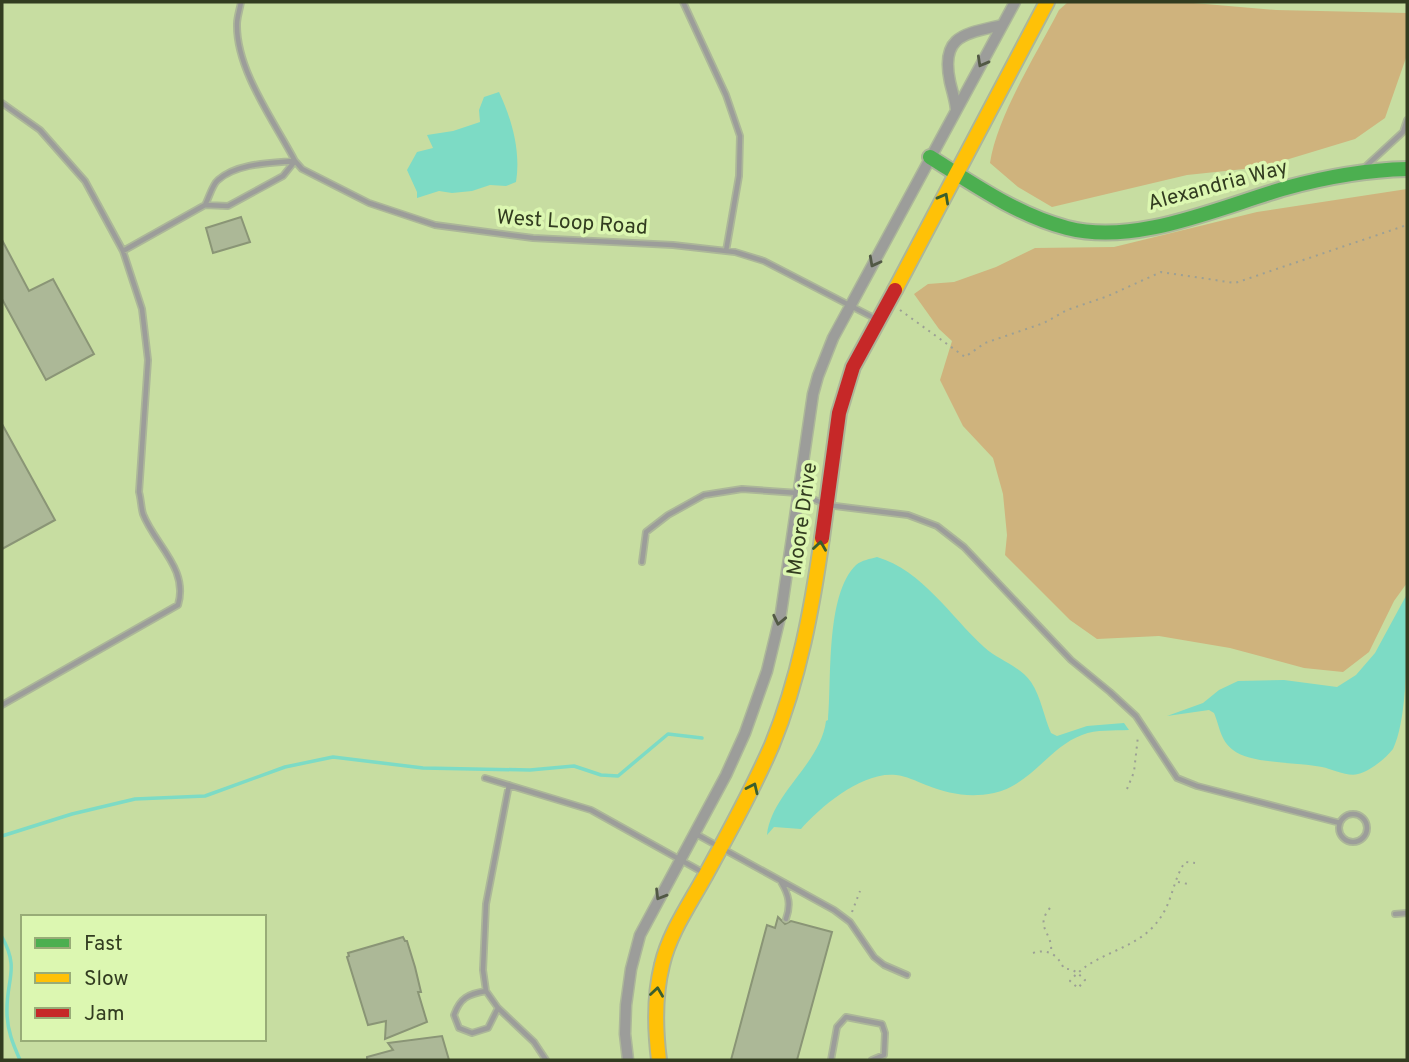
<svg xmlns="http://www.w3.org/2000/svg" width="1409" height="1062" viewBox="0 0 1409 1062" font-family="Overpass,sans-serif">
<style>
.built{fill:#c7dda1;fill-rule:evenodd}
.forest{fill:#cfb37d}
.water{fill:#7ddbc5}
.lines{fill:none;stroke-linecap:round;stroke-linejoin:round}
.stream{stroke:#7ddbc5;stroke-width:3.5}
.building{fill:#acb897;stroke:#8a9576;stroke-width:2}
.lane-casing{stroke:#acb799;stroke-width:8}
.street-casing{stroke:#acb799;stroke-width:13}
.fast-casing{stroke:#acb799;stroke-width:18}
.slow-casing{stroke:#acb799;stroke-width:18}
.jam-casing{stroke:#acb799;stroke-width:18}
.path{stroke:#9ca095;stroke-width:2;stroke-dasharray:2 5;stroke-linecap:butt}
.lane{stroke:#9c9d9a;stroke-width:4.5}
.street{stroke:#9c9d9a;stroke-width:10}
.fast{stroke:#4caf50;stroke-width:14}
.slow{stroke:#ffc107;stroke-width:14}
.jam{stroke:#c62828;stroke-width:14}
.oneway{stroke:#525945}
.oneway2{stroke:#3a5e2e}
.labels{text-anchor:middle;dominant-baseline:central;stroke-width:7;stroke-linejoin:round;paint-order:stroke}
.street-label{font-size:21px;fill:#323c20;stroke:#dcf7b1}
</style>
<rect width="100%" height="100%" fill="#cbdab3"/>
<path class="built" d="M2,2H1407V1060H2ZM23,917H264V1039H23Z"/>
<path class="forest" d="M1068,2H1182L1276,10L1407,13V55L1385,118L1355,139L1263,167L1187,175L1052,207L1018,187L990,163C997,116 1037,53 1059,10Z
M1407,189V583L1394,601L1369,652L1343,672L1304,668L1230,648L1159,636L1097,639L1070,620L1005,555L1007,535L1003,494L993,458L963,426L940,380L952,341L939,329L914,294L928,284L954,282L996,267L1035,248L1114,247L1257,212Z"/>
<path class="water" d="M499,92C512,120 521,151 516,182L506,186L490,185L472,191L452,193L439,191L417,198V192L407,170L417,152L433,148L427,135L453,131L480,122L479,110L484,97Z
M877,557C923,571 950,616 984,647C998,660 1020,666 1031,682C1041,697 1044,717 1051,733L1057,736L1087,726L1124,723L1129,730C1113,731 1097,729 1082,735C1049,747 1031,785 994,793C969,798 949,794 926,785C916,781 906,776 896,775C863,771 821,806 801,829L774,827L767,835C771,794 821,763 826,721L828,720C832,682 825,595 856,565C862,560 870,559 877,557Z
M1407,594C1407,633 1409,717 1393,749C1385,759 1370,771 1358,774C1348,777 1332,769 1322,767C1298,762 1249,764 1233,750C1220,740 1220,727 1214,713L1209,710L1167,716L1203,703L1219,690L1238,681L1284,680L1337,687L1356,675L1375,653Z"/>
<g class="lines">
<path class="stream" d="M2,836L72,814L135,799L205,796L285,767L333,757L423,768L530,770L574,766L601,775L618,776L668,734L702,738
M2,937C20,969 6,980 7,1012C7,1030 13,1044 20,1060"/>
</g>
<path class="building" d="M241,217L250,242L213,253L206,228Z
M2,240L29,291L53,279L94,354L46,380L2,299Z
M2,424L55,520L2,549Z
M778,917L785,924L791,921L832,932L797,1060H731L767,925L775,928Z
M403,937L405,941H407L415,967L421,992H418L427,1022L385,1039L386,1021L368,1025L347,957L349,956L348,953Z
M442,1036L449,1060H367V1057L393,1050L388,1043Z"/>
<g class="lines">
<defs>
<path id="lane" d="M241,2C240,9 237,17 237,24C236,70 274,121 295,161L302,169L369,203L435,225L533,238L673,245L735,252L764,261L876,319
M683,2L726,95L740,136L739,176L726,251
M2,103L40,130L85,181L123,251L142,309L148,360L139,492C141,499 141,507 143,514C155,545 189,569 178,605L2,705
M1364,168L1403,132L1407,120
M205,205C209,198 212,185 218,180C237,163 271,163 294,161
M123,251L205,205L228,206L283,176L295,161
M642,562L646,532L668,515L704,495L742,489L798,493L827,505L908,515L937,526L964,547L1071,660L1110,692L1136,716L1177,778L1197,786L1340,823
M485,778L591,810L704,873
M509,785L486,904L483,970L486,991L498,1008L534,1042L546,1060
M1339 828a14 14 0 1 1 28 0a14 14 0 1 1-28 0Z
M696,834L834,910L850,922L874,957L884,965L907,975
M781,882C789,895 791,905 786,919
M1395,914L1407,913
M486,991C468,994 460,998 454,1015L459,1028L472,1033L488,1028L498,1008
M831,1060L837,1027L846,1017L882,1024L885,1033L884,1055L872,1060"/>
<path id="street" d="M956,109C955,99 952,91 950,82C940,35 965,34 1002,25
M628,1060L625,1034L626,1005L631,969L640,935L726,775L745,733L767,671L781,613L813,394L818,376L833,338L1015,2"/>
<path id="fast" d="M930,157C973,184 1017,215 1067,228C1136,246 1220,207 1286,188C1326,177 1365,170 1407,169"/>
<path id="slow" d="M895,290L1047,2
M659,1060C655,1028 654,997 662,965C669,934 689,905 704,878C728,834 752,791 772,745C799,679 812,609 822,538"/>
<path id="jam" d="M822,538L839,413L853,367L895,290"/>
</defs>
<use href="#lane" class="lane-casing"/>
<use href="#street" class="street-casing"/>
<use href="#fast" class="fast-casing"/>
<use href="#slow" class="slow-casing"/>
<use href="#jam" class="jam-casing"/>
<path class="path" d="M900,310L965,357L985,343L1044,323L1067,310L1108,296L1161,272L1235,283L1407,225
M1127,789L1134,772L1138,736
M1178,882L1188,884L1189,882
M1050,908C1034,927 1053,933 1051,951
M852,912L860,891
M1033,953C1048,948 1058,955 1064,969C1074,968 1078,974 1085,980L1078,988L1070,981C1092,954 1127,952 1151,929C1174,906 1170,885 1185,862L1195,863"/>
<use href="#lane" class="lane"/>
<use href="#street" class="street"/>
<use href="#fast" class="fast"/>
<use href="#slow" class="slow"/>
<use href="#jam" class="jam"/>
</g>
<defs><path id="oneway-chevron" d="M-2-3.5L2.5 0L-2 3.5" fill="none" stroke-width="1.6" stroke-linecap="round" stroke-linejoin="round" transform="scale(1.75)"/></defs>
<g class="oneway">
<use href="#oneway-chevron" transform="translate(982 62) rotate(119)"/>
<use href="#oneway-chevron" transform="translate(874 262) rotate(118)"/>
<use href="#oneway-chevron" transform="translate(779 620) rotate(102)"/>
<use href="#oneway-chevron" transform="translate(660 895) rotate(121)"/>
</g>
<g class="oneway2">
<use href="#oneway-chevron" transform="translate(944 198) rotate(-61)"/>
<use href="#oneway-chevron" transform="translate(820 546) rotate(-82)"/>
<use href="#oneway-chevron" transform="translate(753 788) rotate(-65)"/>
<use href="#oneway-chevron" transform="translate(657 992) rotate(-82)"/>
</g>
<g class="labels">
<g class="street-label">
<text transform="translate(1218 186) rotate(-15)">Alexandria Way</text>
<text transform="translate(572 223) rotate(4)">West Loop Road</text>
<text transform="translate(803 519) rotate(-82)">Moore Drive</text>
</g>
</g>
<rect width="1409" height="1062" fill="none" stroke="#323c20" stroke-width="7"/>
<rect x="21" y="915" width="245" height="126" fill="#dcf7b1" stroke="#98ac77" stroke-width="2"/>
<rect x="35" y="938" width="35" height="10" fill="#4caf50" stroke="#98ac77" stroke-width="2"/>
<text x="84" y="950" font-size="21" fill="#323c20">Fast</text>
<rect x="35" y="973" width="35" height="10" fill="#ffc107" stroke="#98ac77" stroke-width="2"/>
<text x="84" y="985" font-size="21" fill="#323c20">Slow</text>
<rect x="35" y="1008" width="35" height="10" fill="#c62828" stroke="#98ac77" stroke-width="2"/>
<text x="84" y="1020" font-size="21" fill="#323c20">Jam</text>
</svg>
